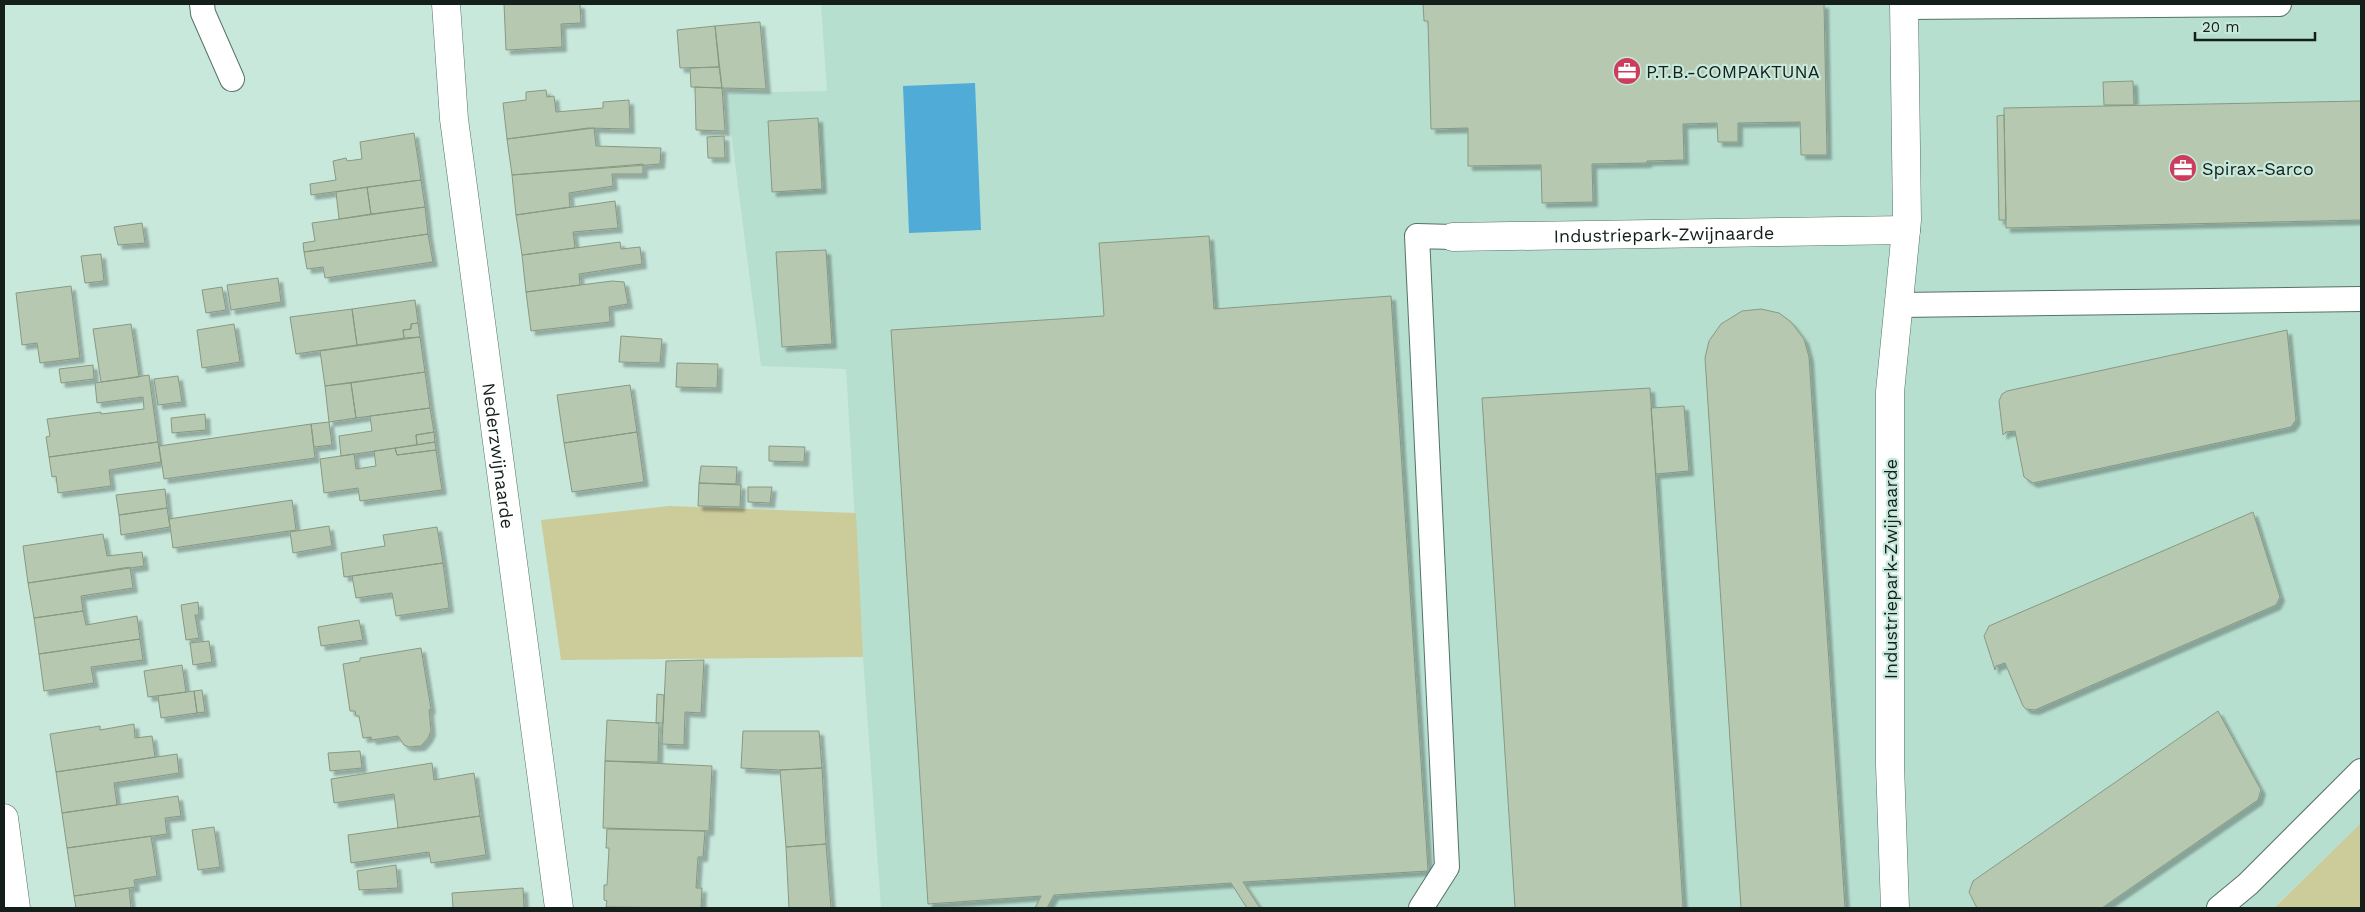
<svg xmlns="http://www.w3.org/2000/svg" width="2365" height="912" viewBox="0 0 2365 912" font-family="'Work Sans',sans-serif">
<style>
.built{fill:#b7dfd0}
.green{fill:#cccb9a}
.water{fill:#50abd7}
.building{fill:#b6c8b0;stroke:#889982;filter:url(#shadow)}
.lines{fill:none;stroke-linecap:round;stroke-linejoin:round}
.lane-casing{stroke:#557267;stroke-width:26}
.street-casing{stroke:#557267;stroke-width:29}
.lane{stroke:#fff;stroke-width:24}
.street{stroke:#fff;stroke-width:28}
.labels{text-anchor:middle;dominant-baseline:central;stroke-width:4.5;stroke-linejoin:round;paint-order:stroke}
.poi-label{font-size:18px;fill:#141f1b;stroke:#c8e8dc;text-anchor:start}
.street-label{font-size:18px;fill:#141f1b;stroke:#c8e8dc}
</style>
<defs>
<filter id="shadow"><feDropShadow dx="4.5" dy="4.5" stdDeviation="1" flood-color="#0004"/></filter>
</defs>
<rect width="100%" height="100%" fill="#c8e8dc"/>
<path class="built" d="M821,4H2361V823L2273,908H881L863,657L846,369L761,366L726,93L827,91Z"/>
<path class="green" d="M669,506L856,513L863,657L561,660L541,520Z
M2361,823V908H2273L2277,905Z"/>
<path class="water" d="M975,83L981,230L909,233L903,86Z"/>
<path class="building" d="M504,4H580L581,23L561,24L562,47L506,50Z
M1423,4H1824L1827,155H1801L1800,122L1738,123V142H1718L1717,123L1683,124L1684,160L1647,161V163L1592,164L1593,202L1542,203L1541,165L1468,166V128L1431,129L1428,21H1424Z
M760,22L766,89L722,88L715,26Z
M715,26L719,67L680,68L677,30Z
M719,67L722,88L691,87L690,68Z
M2133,81L2134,105H2104L2103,82Z
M695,87L722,88L725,131L696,130Z
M546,90L547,97L554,96L556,112L603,108V102L629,100L630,129L588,128L507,139L503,103L526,100V92Z
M2361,101V220L2006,228L2004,108Z
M2004,115L2006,220H1999L1997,116Z
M818,118L822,189L772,192L768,121Z
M594,128L596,146L661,148L660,164L512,175L507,139Z
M414,133L421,180L311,195L310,184L336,180L333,161L346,158L347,161L362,159L360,142Z
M724,136L725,158H708L707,137Z
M643,164V174H612L613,186L569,193L570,207L516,215L512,175Z
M421,180L425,207L371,214L367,187Z
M367,187L371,214L339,219L336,192Z
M615,201L618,228L573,232L575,248L522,255L516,215Z
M425,207L428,234L304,252L303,243L315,241L312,223Z
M142,223L145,243L118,245L114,227Z
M428,234L433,262L325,278L323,267L307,269L304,252Z
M1209,236L1214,309L1391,296L1428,871L1243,882L1260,908H1247L1231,883L1054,895L1047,908H1035L1041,896L928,904L891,330L1104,316L1099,243Z
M620,242L621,249L640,247L642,264L579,274L580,285L526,292L522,255Z
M826,250L832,344L782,347L776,252Z
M101,254L104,281L85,283L81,256Z
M278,278L281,302L231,310L227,285Z
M612,281L624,282L628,304L609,307L610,322L531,331L526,292Z
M71,286L80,358L40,363L37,343L22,345L16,293Z
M222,287L226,310L206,313L202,290Z
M415,300L418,323L411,324V329L403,330L404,338L357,345L352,309Z
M352,309L357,345L296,354L290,317Z
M1761,309L1779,313L1791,322L1804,339L1809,357L1845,908H1741L1705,358L1709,341L1721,324L1742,311Z
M418,323L420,337L404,338L403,330L411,329V324Z
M131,324L139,377L101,382L93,329Z
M234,324L240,362L202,368L197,330Z
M2287,330L2296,420L2291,427L2033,483L2024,477L2015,431L2006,432L2003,435L1999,401L2002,394L2007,391Z
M621,336L662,339L660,363L619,362Z
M420,337L425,372L325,386L320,351Z
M677,363L718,364L717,388L676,387Z
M93,365L94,379L61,383L59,369Z
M425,372L430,408L356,418L351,383Z
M149,375L158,442L49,457L46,437L50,436L47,419L101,412V414L144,409L143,397L97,403L95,383Z
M178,376L182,402L158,405L154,379Z
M351,383L356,418L329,422L325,386Z
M630,385L637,432L564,443L557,395Z
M1650,388L1683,908H1515L1482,398Z
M1684,406L1689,471L1656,474L1651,408Z
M430,408L434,432L416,435L417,445L341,456L339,436L372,431L370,416Z
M205,414L206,430L172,433L171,418Z
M329,422L332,445L314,447L311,424Z
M311,424L315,458L164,479L159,446Z
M434,432L435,442L417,445L416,435Z
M637,432L644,482L572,492L564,443Z
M158,442L161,462L109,470L111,486L58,493L56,476L52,477L49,457Z
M435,442L436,450L397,455L395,448Z
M769,446L805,447L804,462L769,461Z
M395,448L397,455L436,450L442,490L360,501L358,488L324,493L320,459L354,454L356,469L376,466L374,451Z
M701,466L737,467L736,484L699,483Z
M699,483L741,485L740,507L698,506Z
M748,487H772L770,503L748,502Z
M165,489L167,508L119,515L116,495Z
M292,500L296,530L173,548L169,519Z
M167,508L170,527L121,535L119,515Z
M2253,512L2280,597L2276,605L2035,710L2026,709L2023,706L2005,663L1996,666L1995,670L1984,636L1989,626Z
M329,526L332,546L293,553L290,532Z
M437,527L443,563L344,577L341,553L385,546L383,535Z
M103,534L107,556L142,552L144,566L28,583L23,546Z
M443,563L449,608L396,616L392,593L356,598L352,576Z
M130,567L133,588L81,596L83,611L34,618L28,583Z
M198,602L199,615H195L199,638L186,640L181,605Z
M83,611L86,625L137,616L140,639L39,654L34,618Z
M359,620L363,640L321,646L318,627Z
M140,639L143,660L91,667L94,683L44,691L39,654Z
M209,641L212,662L193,665L190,643Z
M421,648L431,709L429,710L431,731L428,738L421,746L409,747L404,745L398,736L372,740L371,737L363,738L359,716H356L355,711H350L343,664L360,661V658Z
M704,660L701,713L685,712L684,745L662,744L666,661Z
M182,665L186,692L148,697L144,671Z
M202,690L205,712L197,713L194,691Z
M194,691L197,713L161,718L158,696Z
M657,694L664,695L663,723H656Z
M2218,711L2261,790L2258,800L2102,908H1977L1969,892L1973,881Z
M607,720L659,723L658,762L605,761Z
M134,724L135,738L152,736L155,757L56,772L50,734L100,726V730Z
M743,731H819L822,768L780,770L741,768Z
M360,751L362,768L330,771L328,753Z
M177,754L179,773L114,783L117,805L62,813L56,772Z
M605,761L712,766L709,831L603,828Z
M432,763L434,780L474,773L480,816L398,828L394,794L334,803L331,779Z
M822,768L826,844L786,847L780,770Z
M178,796L181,816L165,818L167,834L67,848L62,813Z
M480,816L486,855L431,863L429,852L351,863L348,835Z
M214,827L220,867L198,870L192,830Z
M607,829L705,831L703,857H698L696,888H702L701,908L606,907L607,901L604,900V885H607L609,848H606Z
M151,836L157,876L134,880L135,887L74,896L67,848Z
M826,844L831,908H789L786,847Z
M396,865L398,888L359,890L357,871Z
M129,888L131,908H76L74,896Z
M523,888L524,908H453L452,893Z"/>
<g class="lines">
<defs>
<path id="lane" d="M202,4L203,13L232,79
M1904,7L2279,4
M1899,305L2361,299
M1421,908L1447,867L1417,236L1453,237
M2219,908L2248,884L2361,771"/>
<g id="street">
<path id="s1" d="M446,4L454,119L559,908"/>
<path id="s2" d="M1453,237L1906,230"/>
<path d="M4,818L16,908"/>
<path d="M1895,908L1890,765V392L1907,220L1904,4"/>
</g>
</defs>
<use href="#lane" class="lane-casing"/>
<use href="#street" class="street-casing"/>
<use href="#lane" class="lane"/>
<use href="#street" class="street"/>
</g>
<defs>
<symbol id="office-disc" viewBox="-11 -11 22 22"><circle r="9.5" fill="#cc3c5c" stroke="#c8e8dc"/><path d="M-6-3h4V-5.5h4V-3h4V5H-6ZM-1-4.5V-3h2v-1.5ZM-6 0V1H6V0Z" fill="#fff"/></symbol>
</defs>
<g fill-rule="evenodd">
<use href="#office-disc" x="1611" y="55" width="32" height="32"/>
<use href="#office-disc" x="2167" y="152" width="32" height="32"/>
</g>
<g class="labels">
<g class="poi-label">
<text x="1646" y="71">P.T.B.-COMPAKTUNA</text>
<text x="2202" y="168">Spirax-Sarco</text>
</g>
<g class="street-label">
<text stroke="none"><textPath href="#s2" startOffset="211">Industriepark-Zwijnaarde</textPath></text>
<text stroke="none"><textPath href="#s1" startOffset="455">Nederzwijnaarde</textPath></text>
<text transform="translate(1890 569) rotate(-90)">Industriepark-Zwijnaarde</text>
</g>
</g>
<rect width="2365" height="912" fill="none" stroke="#141f1b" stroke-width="10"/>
<path d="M2195 32v8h120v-8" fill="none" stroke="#141f1b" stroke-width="2.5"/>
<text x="2202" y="32" font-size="15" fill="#141f1b" stroke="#c8e8dc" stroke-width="4" paint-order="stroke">20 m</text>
</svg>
